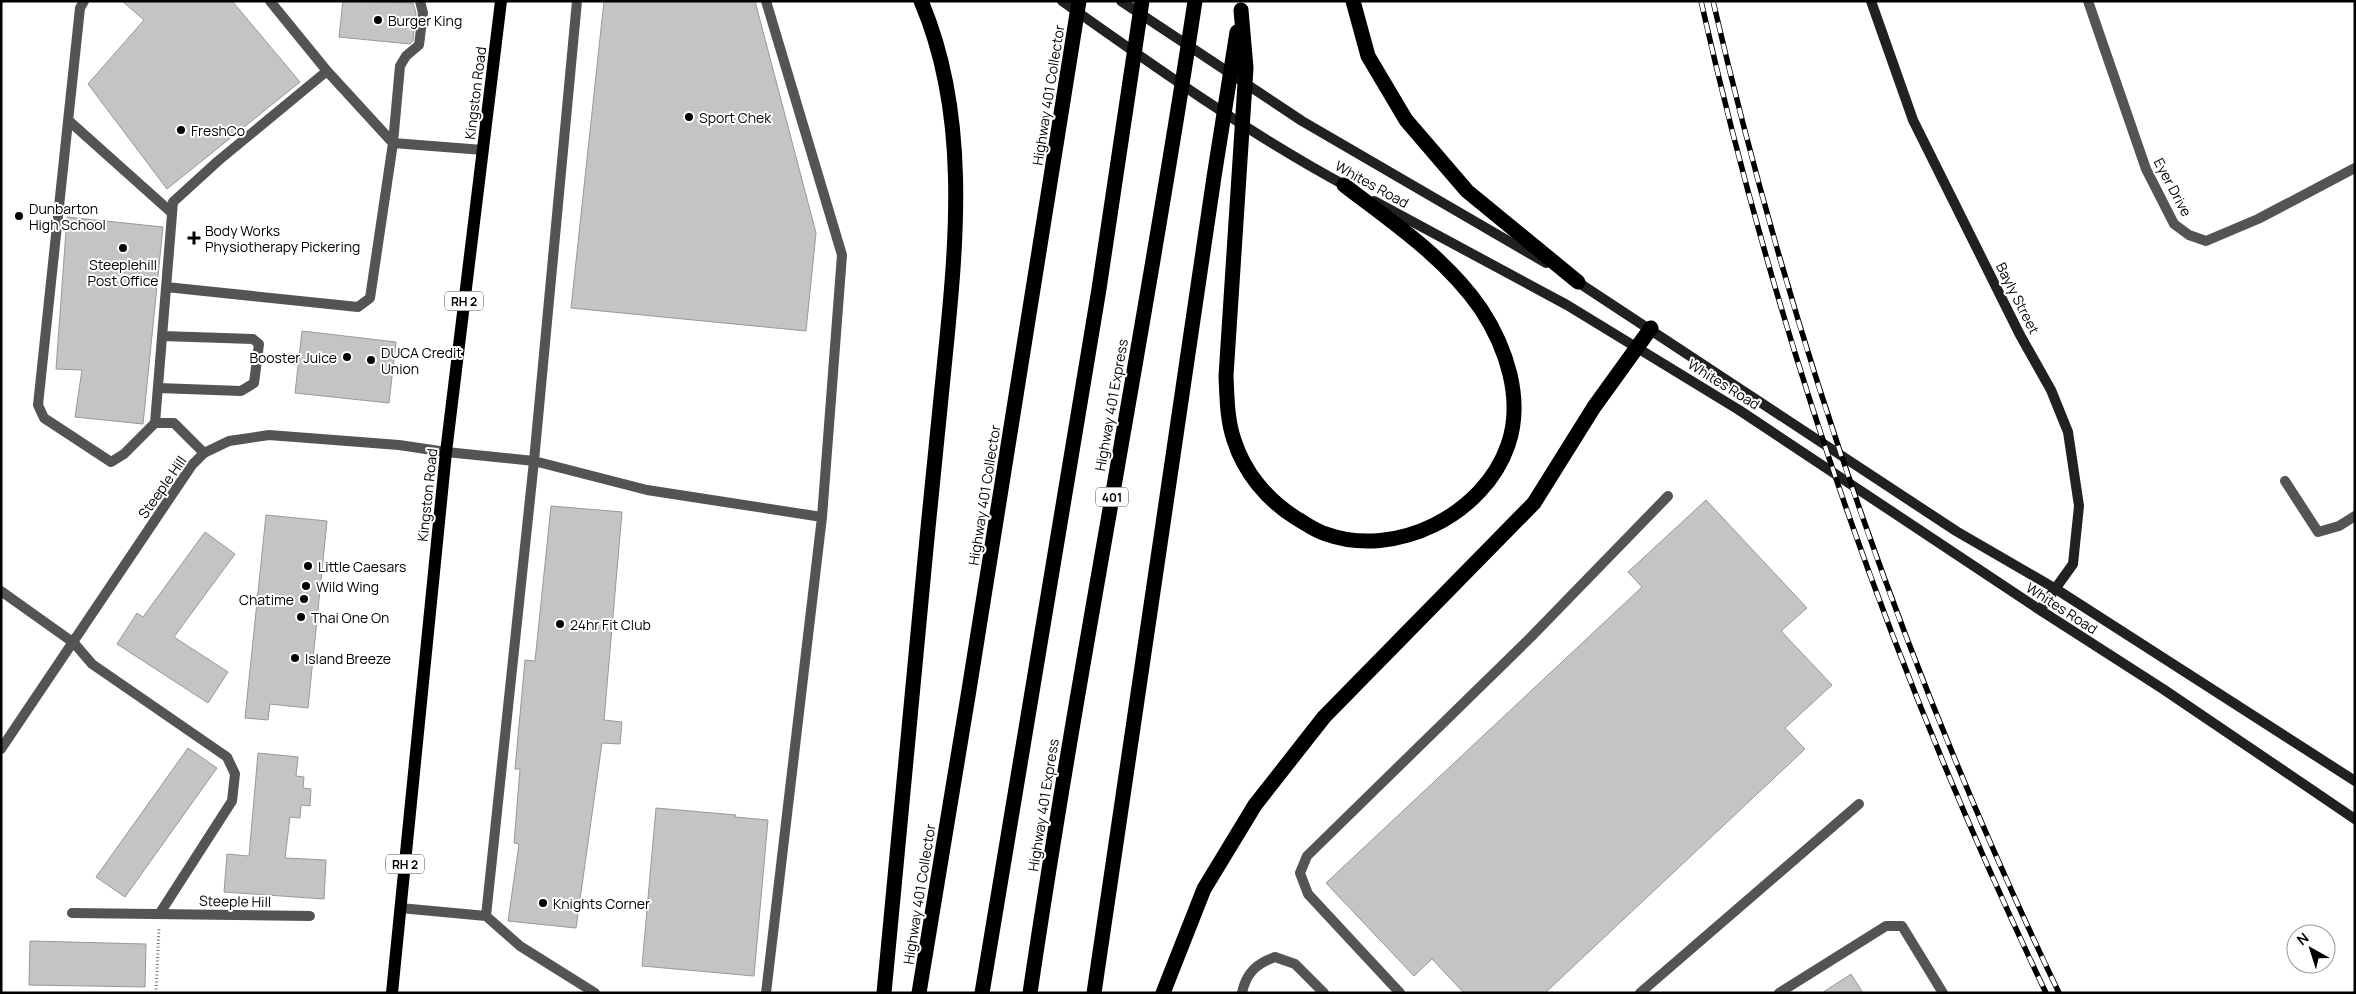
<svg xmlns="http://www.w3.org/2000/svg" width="2356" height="994" viewBox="0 0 2356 994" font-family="Manrope,sans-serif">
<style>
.building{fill:#c4c4c4;stroke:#989898}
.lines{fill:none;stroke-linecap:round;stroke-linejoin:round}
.path{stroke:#767676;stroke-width:3;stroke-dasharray:1 2.5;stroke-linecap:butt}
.lane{stroke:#545454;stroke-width:10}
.street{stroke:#545454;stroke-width:10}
.secondary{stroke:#212121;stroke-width:10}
.primary{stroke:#000;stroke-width:12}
.highway{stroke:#000;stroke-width:15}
.rail-casing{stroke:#000;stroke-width:5.5}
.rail{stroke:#fff;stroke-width:4;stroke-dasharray:11;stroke-linecap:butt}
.poi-dot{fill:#000;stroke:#fff;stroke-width:2}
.labels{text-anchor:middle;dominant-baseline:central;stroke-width:4;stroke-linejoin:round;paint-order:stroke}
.shield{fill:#fff;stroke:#4c4c4c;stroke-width:1}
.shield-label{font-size:12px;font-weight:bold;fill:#000}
.poi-label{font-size:14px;fill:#000;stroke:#fff;text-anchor:start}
.street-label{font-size:14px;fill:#000;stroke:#fff}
</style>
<rect width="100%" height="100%" fill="#fff"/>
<path class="building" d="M122,1H232L300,82L167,189L88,84L144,20Z
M343,1L413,3L416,13L413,41L410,44L339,37Z
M604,1H755L816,233L806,331L571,308Z
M67,217L163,227L143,424L75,417L82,370L56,369Z
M302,331L396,342L389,403L295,393Z
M1706,500L1807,608L1781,631L1832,685L1785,728L1805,749L1545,993H1464L1432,959L1414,976L1326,883L1642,587L1628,572Z
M551,506L622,512L604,720L622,722L620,744L602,743L576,928L508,921L519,844L514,843L520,769H515L525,660L535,661Z
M266,515L327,521L308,708L270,704L268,720L245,718Z
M205,532L235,554L174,637L228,672L208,703L117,644L137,613L143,617Z
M188,748L217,768L125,897L96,877Z
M258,753L298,757L296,776L304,777L303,788L311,789L310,806L301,805L300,818L290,817L285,858L326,860L324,899L224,892L227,854L249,856Z
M656,808L736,815L735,817L768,820L754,976L642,966Z
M30,941L146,944L145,987L29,985Z
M1851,974L1863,993H1822Z"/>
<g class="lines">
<path class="path" d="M156,993L159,928"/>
<path class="lane" d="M84,1L80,8L38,405L44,418L111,462L124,454L155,423H174L204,453
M270,1L327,71L393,143L483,150
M766,1L842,255L822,517
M68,120L172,213
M166,287L358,307L370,298L393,143L400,66L406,56L419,45L423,13L420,1
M158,388L241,391L254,383L259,344L253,339L162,336
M155,423L173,202L218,161L327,71
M446,452L534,461L647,490L822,517L766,993
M74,643L92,664L227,757L235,774L232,801L160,913
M400,908L486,916L534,461L577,1
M72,913L310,916
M486,916L520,946L595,993
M1242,993C1246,973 1256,964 1275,957L1295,964L1324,993
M1400,993L1308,894L1300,873L1307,856L1531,637L1668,496
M1640,993L1859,804
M1779,993L1886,926H1902L1943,993"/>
<path class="street" d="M2088,1L2146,169L2174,224L2189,235L2206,241L2258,219L2355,168
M2285,481L2318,532L2339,526L2355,516
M1,591L74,643
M1,749L192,465L204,453L229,441L269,435L399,445L446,452"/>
<path class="secondary" d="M1062,1C1155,67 1248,133 1348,187
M1121,1L1302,121L1546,263
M1871,1L1913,120L2020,335L2051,390L2068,432L2079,506L2073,564L2040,610
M1374,201L1567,305L1739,410L2040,610L2163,689L2355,819
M1573,279L1956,531L2056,589L2355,781"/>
<path class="primary" d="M392,993L446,452L501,1"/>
<path class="highway" d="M1353,1L1368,56L1406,120L1467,191L1578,282
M1241,10L1246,68L1226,376C1227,397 1227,420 1234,440C1244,472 1267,500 1296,518C1305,523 1315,531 1326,534C1395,559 1484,515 1508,445C1524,399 1506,347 1481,309C1446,258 1392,222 1344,185
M884,993C898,841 912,689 927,538C933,478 939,418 945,358C957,239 969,113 921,1
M919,993L969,690L1079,1
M982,993L1099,289L1142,1
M1030,993C1079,661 1145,333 1195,1
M1094,993L1214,177L1237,32
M1163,993L1204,889L1255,805L1324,717L1534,503L1594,407L1651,328"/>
<defs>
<path id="rail" d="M1701,1C1778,344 1895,676 2046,993
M1713,1C1793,346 1906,673 2059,993"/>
</defs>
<use href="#rail" class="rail-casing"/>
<use href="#rail" class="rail"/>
</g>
<g class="poi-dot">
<circle cx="378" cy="20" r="5"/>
<circle cx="689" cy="117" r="5"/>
<circle cx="181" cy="130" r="5"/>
<circle cx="19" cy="216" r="5"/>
<path d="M191.5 230.5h5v5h5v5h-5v5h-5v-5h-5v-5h5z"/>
<circle cx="123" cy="248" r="5"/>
<circle cx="347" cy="357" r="5"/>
<circle cx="371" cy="360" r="5"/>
<circle cx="308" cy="566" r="5"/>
<circle cx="306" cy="586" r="5"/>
<circle cx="304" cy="599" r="5"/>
<circle cx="301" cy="617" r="5"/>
<circle cx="560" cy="624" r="5"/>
<circle cx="295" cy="658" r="5"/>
<circle cx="543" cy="903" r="5"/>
</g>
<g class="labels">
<g class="shield">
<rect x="445" y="291.5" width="38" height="19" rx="4"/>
<rect x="1096" y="487.5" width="32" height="19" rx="4"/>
<rect x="386" y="854.5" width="38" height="19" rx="4"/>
</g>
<g class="shield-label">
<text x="464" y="301">RH 2</text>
<text x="1112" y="497">401</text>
<text x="405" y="864">RH 2</text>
</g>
<g class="poi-label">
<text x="388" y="20">Burger King</text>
<text x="699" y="117">Sport Chek</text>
<text x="191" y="130">FreshCo</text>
<text x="29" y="208">Dunbarton<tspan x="29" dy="16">High School</tspan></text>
<text x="205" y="230">Body Works<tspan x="205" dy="16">Physiotherapy Pickering</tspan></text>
<text x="123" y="264" text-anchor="middle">Steeplehill<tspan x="123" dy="16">Post Office</tspan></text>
<text x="381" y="352">DUCA Credit<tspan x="381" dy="16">Union</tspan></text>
<text x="337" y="357" text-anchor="end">Booster Juice</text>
<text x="318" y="566">Little Caesars</text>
<text x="316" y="586">Wild Wing</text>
<text x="294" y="599" text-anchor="end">Chatime</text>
<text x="311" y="617">Thai One On</text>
<text x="570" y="624">24hr Fit Club</text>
<text x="305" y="658">Island Breeze</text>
<text x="553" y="903">Knights Corner</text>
</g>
<g class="street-label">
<text transform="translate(475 93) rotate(-83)">Kingston Road</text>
<text transform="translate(1048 95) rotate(-81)">Highway 401 Collector</text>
<text transform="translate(1372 184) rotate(29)">Whites Road</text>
<text transform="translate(2173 187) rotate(62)">Eyer Drive</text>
<text transform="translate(2018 298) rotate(63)">Bayly Street</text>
<text transform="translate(1724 384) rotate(32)">Whites Road</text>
<text transform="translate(1111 405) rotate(-80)">Highway 401 Express</text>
<text transform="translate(162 487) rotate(-55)">Steeple Hill</text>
<text transform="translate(427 495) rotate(-84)">Kingston Road</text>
<text transform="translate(984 495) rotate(-81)">Highway 401 Collector</text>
<text transform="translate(2062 608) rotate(33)">Whites Road</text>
<text transform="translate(1043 805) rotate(-81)">Highway 401 Express</text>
<text transform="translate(919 894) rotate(-81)">Highway 401 Collector</text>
<text transform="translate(235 901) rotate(1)">Steeple Hill</text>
</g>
</g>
<rect width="2356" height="994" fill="none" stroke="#000000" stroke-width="5"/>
<g transform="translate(2311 949) rotate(321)"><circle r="24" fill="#ffffff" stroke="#999999"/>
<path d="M0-4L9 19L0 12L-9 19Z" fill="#000000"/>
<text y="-8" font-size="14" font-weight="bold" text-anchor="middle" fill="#000000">N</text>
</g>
</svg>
